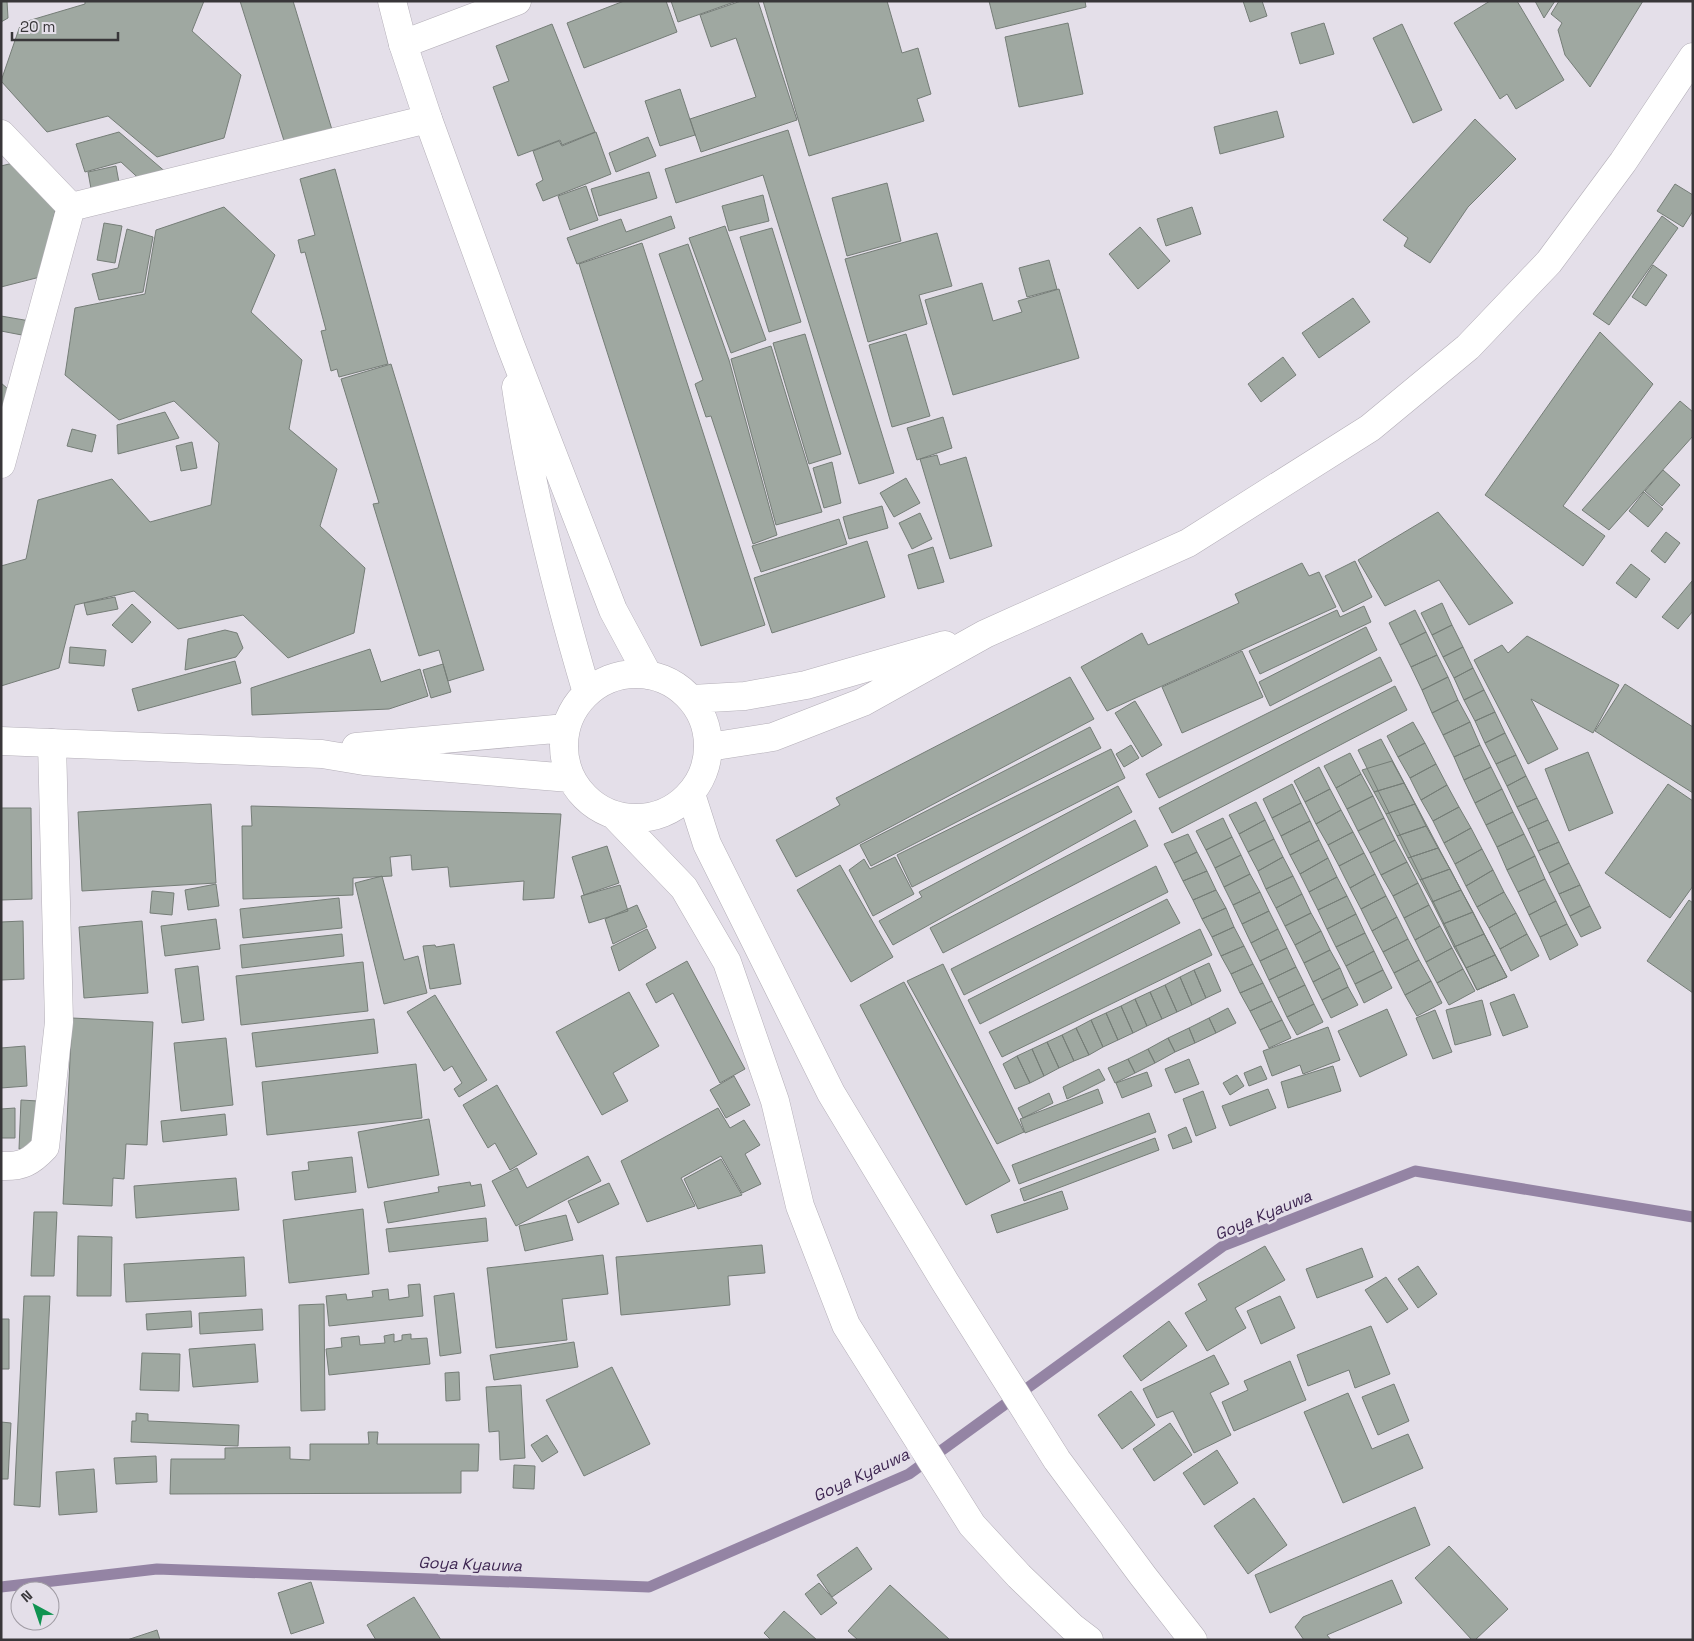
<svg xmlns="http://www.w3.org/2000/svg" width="1694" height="1641" viewBox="0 0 1694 1641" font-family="'Space Grotesk',sans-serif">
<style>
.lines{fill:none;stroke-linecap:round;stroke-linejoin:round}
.stream{stroke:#9484a4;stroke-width:11}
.building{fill:#9fa8a1;stroke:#757d77}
.minor-casing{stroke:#b4afb8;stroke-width:29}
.major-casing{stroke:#b4afb8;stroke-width:29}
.minor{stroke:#fff;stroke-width:28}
.major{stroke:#fff;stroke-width:28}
.labels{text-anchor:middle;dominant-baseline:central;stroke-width:5;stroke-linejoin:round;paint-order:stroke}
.water-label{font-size:16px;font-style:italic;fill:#3d2551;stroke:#e4dfe9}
</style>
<rect width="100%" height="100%" fill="#e4dfe9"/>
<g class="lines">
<path class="stream" d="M1,1587L157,1569L649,1587L909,1474L1223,1246L1415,1171L1693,1217"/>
</g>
<path class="building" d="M1,1H7L8,18L1,22Z
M85,1H204L192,31L241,75L224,138L157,157L108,116L47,132L1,81L21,23L85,4Z
M240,1H293L333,133L286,147Z
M624,1H666L677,32L584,68L567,23Z
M671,1H737L678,22Z
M741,1H758L797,120L701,152L690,119L756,97L736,38L711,47L700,15Z
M763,1H887L902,53L918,48L931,94L917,99L924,121L809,156Z
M989,1H1085L1086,7L996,29Z
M1243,1H1262L1267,16L1250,22Z
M1490,1H1517L1564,80L1516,109L1507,94L1500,99L1454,23Z
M1535,1H1555L1544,18Z
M1559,1H1643L1590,87L1565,55L1558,30L1562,23L1551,14Z
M1068,23L1083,94L1019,107L1005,37Z
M1324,23L1334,54L1300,64L1291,33Z
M552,24L595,132L562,145L560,140L518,156L493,87L509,81L496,46Z
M1402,24L1442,110L1413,123L1373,38Z
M680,89L695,135L660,146L645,101Z
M1277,111L1284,137L1220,154L1214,127Z
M1475,119L1516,159L1468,207L1430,263L1404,246L1408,238L1383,220Z
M788,130L894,473L859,484L763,175L676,203L665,169Z
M119,132L168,174L147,186L121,162L85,172L76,144Z
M596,132L611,174L543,201L536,184L543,180L533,151L559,141L562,146Z
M648,137L656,156L616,172L609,153Z
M13,163L57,203L40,277L1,287V166Z
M116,166L120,188L92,194L88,172Z
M335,169L388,364L339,377L337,369L331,371L321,331L326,330L305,252L301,253L298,240L315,235L300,179Z
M649,172L657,198L599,216L591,189Z
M887,183L901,241L847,256L832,198Z
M1675,184L1693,195V211L1683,227L1657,211Z
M586,186L598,220L570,230L558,196Z
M763,195L769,221L729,231L722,206Z
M224,207L275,255L251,312L302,360L289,429L337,469L320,526L365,568L354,633L288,658L243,615L178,629L134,591L75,605L59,668L1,686V566L26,559L38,500L112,479L150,522L211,505L219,443L174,401L119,420L65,375L75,308L145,294L156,230Z
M1192,207L1201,234L1166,246L1157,219Z
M671,216L675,228L577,264L567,238L621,219L626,232Z
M1662,216L1678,228L1609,325L1593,314Z
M104,223L122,226L115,263L97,260Z
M725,226L766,340L731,353L689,238Z
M1140,227L1170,261L1138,289L1109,254Z
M772,228L801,322L769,332L740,237Z
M127,229L153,237L143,292L99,300L92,274L118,268Z
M937,233L952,286L919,295L927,324L868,342L845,259Z
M642,243L765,625L701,646L579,264Z
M688,244L729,360L777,535L753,544L711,416L706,417L695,384L703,380L659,254Z
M1049,260L1057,289L1027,297L1019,268Z
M1653,265L1667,275L1646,306L1632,297Z
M982,283L993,321L1022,312L1018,301L1059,289L1079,358L953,395L925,300Z
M1353,298L1370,322L1319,358L1302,333Z
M1,316L30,321L27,336L1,331Z
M1600,332L1653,384L1563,506L1605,536L1583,566L1485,495Z
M805,334L841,454L809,464L773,343Z
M906,334L930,416L892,427L869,345Z
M771,346L822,512L776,525L731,359Z
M1283,357L1296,375L1261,402L1248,384Z
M391,364L484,670L448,681L439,650L419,656L373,504L379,503L341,379Z
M1,383L14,394L1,437Z
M1680,401L1693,412V436L1609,530L1582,510Z
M165,412L179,438L118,454L117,425Z
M943,417L952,448L917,460L907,428Z
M72,429L96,435L92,452L67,446Z
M192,442L197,468L181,471L176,446Z
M937,455L940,465L966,457L992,546L950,559L920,459Z
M832,462L841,503L824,508L813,468Z
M1663,470L1680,485L1662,506L1645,491Z
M906,478L920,503L894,517L880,493Z
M1644,492L1663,509L1648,527L1629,511Z
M882,506L888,528L849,539L843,517Z
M1438,512L1513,603L1469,625L1439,580L1385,606L1358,560Z
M920,513L932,539L912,549L899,523Z
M839,519L847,544L761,572L752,546Z
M1666,532L1680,543L1665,563L1651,551Z
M867,541L885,597L772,633L754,578Z
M933,547L944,582L918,589L908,555Z
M1355,561L1372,597L1343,612L1325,576Z
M1302,563L1309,576L1319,572L1336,607L1107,711L1081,667L1142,633L1148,645L1239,603L1235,594Z
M1631,564L1650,579L1636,598L1616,583Z
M1692,581L1693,611L1678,629L1662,617Z
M115,597L118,609L87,615L84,603Z
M1442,603L1452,625L1432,635L1421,613Z
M132,604L151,622L132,643L112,625Z
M1364,606L1371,622L1260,674L1249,651L1337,610L1340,617Z
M1415,610L1426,632L1400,645L1389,623Z
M1452,625L1463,647L1443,657L1432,635Z
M1366,627L1377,650L1270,706L1259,682Z
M225,630L237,633L243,648L236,657L185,670L188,639Z
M1426,632L1437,655L1411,667L1400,645Z
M1527,636L1619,685L1593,733L1531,699L1558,749L1528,764L1474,660L1502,645L1508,653Z
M70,647L106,650L104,666L69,663Z
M1463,647L1473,668L1454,678L1443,657Z
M370,649L381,682L420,669L428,696L389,709L252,715L251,688Z
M1242,651L1263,697L1182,733L1162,687Z
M1437,655L1448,677L1422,690L1411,667Z
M1380,657L1392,681L1159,798L1146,774Z
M235,661L241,683L138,711L132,689Z
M443,664L451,692L431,698L423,670Z
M1473,668L1484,690L1464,700L1454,678Z
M1070,677L1094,719L796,877L776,840L840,805L836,798Z
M1448,677L1458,700L1432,713L1422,690Z
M1625,684L1693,727V793L1595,731Z
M1395,686L1407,710L1172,833L1159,808Z
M1484,690L1495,712L1475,721L1464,700Z
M1458,700L1470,722L1443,735L1432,713Z
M1135,701L1162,745L1142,757L1115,713Z
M1495,712L1505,733L1485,743L1475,721Z
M1413,722L1425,743L1398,757L1387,736Z
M1470,722L1480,745L1454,757L1443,735Z
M1090,727L1101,748L871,866L860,845Z
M1505,733L1516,755L1496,764L1485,743Z
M1381,739L1507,977L1477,990L1358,750Z
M1425,743L1436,764L1410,778L1398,757Z
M1131,745L1139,758L1124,767L1116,754Z
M1480,745L1491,767L1464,780L1454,757Z
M1111,749L1125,778L912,887L897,855Z
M1588,752L1613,813L1569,831L1545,769Z
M1350,753L1361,774L1336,788L1324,766Z
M1516,755L1526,776L1507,786L1496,764Z
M1392,761L1404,783L1374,792L1362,770Z
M1436,764L1447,785L1421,800L1410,778Z
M1319,767L1330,789L1305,802L1294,781Z
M1491,767L1502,789L1475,803L1464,780Z
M1361,774L1373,796L1347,809L1336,788Z
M1526,776L1537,798L1517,807L1507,786Z
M1404,783L1415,804L1386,814L1374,792Z
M1292,784L1301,803L1272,818L1263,799Z
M1668,784L1693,801V886L1670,918L1605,873Z
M1447,785L1459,807L1433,821L1421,800Z
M1118,786L1132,812L893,945L879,921L922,897L919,892Z
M1330,789L1341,810L1316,824L1305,802Z
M1502,789L1513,812L1486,825L1475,803Z
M1373,796L1384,818L1358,831L1347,809Z
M1537,798L1548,820L1528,829L1517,807Z
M1256,802L1265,820L1239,834L1229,815Z
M1301,803L1310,821L1281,836L1272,818Z
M211,804L216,883L82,891L78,812Z
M1415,804L1426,826L1397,836L1386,814Z
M251,806L561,814L554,898L523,900L524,881L450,887L448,867L412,870L411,855L390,857L392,876L353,878V895L243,899L242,826H252Z
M1459,807L1471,828L1444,843L1433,821Z
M1,808H31L32,899L1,900Z
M1341,810L1353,832L1328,845L1316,824Z
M1513,812L1524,834L1497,847L1486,825Z
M1223,818L1232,837L1206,850L1196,831Z
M1384,818L1395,840L1370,853L1358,831Z
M1135,820L1148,846L943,953L930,928Z
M1265,820L1274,839L1248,852L1239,834Z
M1548,820L1559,842L1538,851L1528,829Z
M1310,821L1319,840L1290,855L1281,836Z
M1426,826L1438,848L1408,858L1397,836Z
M1471,828L1482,849L1455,864L1444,843Z
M1353,832L1364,853L1339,866L1328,845Z
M1188,834L1197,852L1174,863L1164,844Z
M1524,834L1535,856L1507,870L1497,847Z
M1232,837L1241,855L1215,868L1206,850Z
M1274,839L1283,857L1258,871L1248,852Z
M1319,840L1328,858L1300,874L1290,855Z
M1395,840L1407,862L1381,875L1370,853Z
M1559,842L1569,863L1549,873L1538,851Z
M607,846L619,883L584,895L572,857Z
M1438,848L1450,869L1420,880L1408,858Z
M1482,849L1493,870L1466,886L1455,864Z
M1197,852L1207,871L1183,881L1174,863Z
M1364,853L1375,874L1350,888L1339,866Z
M1241,855L1250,874L1224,887L1215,868Z
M1535,856L1545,879L1518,892L1507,870Z
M895,857L914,894L873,916L849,870L864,859L870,869Z
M1283,857L1293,876L1266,889L1258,871Z
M1328,858L1337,877L1309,892L1300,874Z
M1407,862L1418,883L1393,896L1381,875Z
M1569,863L1580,885L1559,894L1549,873Z
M840,865L893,957L851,982L797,890Z
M1156,866L1168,892L964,995L951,969Z
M1450,869L1461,890L1432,902L1420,880Z
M1493,870L1504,892L1477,907L1466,886Z
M1207,871L1216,890L1193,900L1183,881Z
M1250,874L1260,892L1233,905L1224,887Z
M1375,874L1386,896L1361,909L1350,888Z
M382,876L404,960L418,956L427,993L384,1004L355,883Z
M1293,876L1302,894L1276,908L1266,889Z
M1337,877L1347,896L1318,910L1309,892Z
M1545,879L1556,901L1529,915L1518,892Z
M1418,883L1429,905L1404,918L1393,896Z
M216,884L219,906L188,910L185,890Z
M620,885L628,911L589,923L581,896Z
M1580,885L1590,906L1570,916L1559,894Z
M1216,890L1226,908L1202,919L1193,900Z
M1461,890L1473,912L1443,924L1432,902Z
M152,891L174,893L172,915L150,913Z
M1260,892L1269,911L1242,924L1233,905Z
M1504,892L1516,913L1489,928L1477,907Z
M1302,894L1311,913L1285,926L1276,908Z
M1347,896L1356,914L1327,929L1318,910Z
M1386,896L1397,917L1372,931L1361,909Z
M339,898L342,928L243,938L240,909Z
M1167,899L1180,923L980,1024L968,1000Z
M1689,900L1693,903V993L1647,961Z
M1556,901L1567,924L1540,937L1529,915Z
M637,905L647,927L613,944L605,919Z
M1429,905L1440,926L1415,940L1404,918Z
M1590,906L1601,928L1581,937L1570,916Z
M1226,908L1234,927L1212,937L1202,919Z
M1269,911L1278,929L1251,943L1242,924Z
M1473,912L1484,934L1454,947L1443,924Z
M1311,913L1321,931L1295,945L1285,926Z
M1516,913L1527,934L1500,949L1489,928Z
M1356,914L1365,933L1336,947L1327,929Z
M1397,917L1408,939L1383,952L1372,931Z
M216,919L220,949L165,956L161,926Z
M23,921L24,979L1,980V922Z
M142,921L148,993L84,998L79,927Z
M1567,924L1578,945L1550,960L1540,937Z
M1440,926L1452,948L1426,962L1415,940Z
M1234,927L1244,946L1221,956L1212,937Z
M647,929L656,948L619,971L611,947Z
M1200,929L1212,955L1002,1057L989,1032Z
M1278,929L1287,948L1260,961L1251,943Z
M1321,931L1330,950L1304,963L1295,945Z
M1365,933L1374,951L1346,966L1336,947Z
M342,934L344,956L242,968L240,945Z
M1484,934L1495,955L1466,968L1454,947Z
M1527,934L1539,956L1511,971L1500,949Z
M1408,939L1419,960L1394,973L1383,952Z
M454,944L461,984L430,989L423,946L435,945L436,947Z
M1244,946L1253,964L1231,974L1221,956Z
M1287,948L1296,967L1269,980L1260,961Z
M1452,948L1463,969L1437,983L1426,962Z
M1330,950L1340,968L1313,982L1304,963Z
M1374,951L1383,970L1355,984L1346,966Z
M1495,955L1507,977L1477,990L1466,968Z
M1419,960L1431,981L1405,995L1394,973Z
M687,961L745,1069L720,1083L673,993L656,1003L646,984Z
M363,962L368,1011L241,1025L236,976Z
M1209,963L1221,991L1206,998L1194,970Z
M943,964L1024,1132L997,1144L907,981Z
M1253,964L1263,983L1240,993L1231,974Z
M198,966L204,1020L182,1023L175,969Z
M1296,967L1305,985L1278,998L1269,980Z
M1340,968L1348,987L1322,1000L1313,982Z
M1463,969L1475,991L1449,1005L1437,983Z
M1194,970L1206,998L1192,1005L1180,977Z
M1383,970L1392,988L1364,1003L1355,984Z
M1180,977L1192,1005L1177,1012L1165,985Z
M1431,981L1442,1003L1417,1016L1405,995Z
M904,982L1010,1181L966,1205L860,1005Z
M1263,983L1272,1001L1250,1011L1240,993Z
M1165,985L1177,1012L1162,1019L1150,992Z
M1305,985L1314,1004L1287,1017L1278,998Z
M1348,987L1358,1005L1331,1018L1322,1000Z
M629,992L659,1046L613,1073L628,1101L602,1115L556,1032Z
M1150,992L1162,1019L1147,1026L1135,999Z
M1514,994L1528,1027L1503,1036L1490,1003Z
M435,995L487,1080L459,1097L454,1089L462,1083L452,1066L444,1071L407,1012Z
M1135,999L1147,1026L1133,1033L1121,1006Z
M1482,1000L1491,1035L1455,1045L1446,1010Z
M1272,1001L1282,1020L1260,1030L1250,1011Z
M1314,1004L1323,1022L1297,1035L1287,1017Z
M1121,1006L1133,1033L1118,1040L1106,1013Z
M1228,1008L1236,1023L1216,1033L1209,1018Z
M1387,1009L1407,1055L1360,1077L1338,1031Z
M1435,1010L1452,1052L1433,1059L1416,1018Z
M1106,1013L1118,1040L1103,1047L1091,1020Z
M72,1018L153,1022L147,1145L126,1144L124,1179L113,1178L112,1206L63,1204Z
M1209,1018L1216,1033L1195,1043L1189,1028Z
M374,1019L378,1053L256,1067L252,1033Z
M1091,1020L1103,1047L1089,1055L1076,1028Z
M1282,1020L1291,1038L1269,1048L1260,1030Z
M1328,1027L1340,1060L1303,1074L1300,1065L1272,1076L1263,1051Z
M1076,1028L1089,1055L1074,1061L1062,1035Z
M1189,1028L1195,1043L1175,1052L1168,1038Z
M1062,1035L1074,1061L1059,1068L1047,1042Z
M226,1038L233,1105L181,1111L174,1043Z
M1168,1038L1175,1052L1155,1063L1148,1049Z
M1047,1042L1059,1068L1044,1076L1032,1049Z
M25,1046L27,1086L1,1088V1048Z
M1032,1049L1044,1076L1030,1083L1017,1056Z
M1148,1049L1155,1063L1135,1073L1128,1059Z
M1017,1056L1030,1083L1015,1089L1003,1064Z
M1128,1059L1135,1073L1115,1083L1108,1068Z
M1189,1059L1199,1084L1175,1093L1165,1069Z
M416,1064L422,1118L267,1135L262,1082Z
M1261,1066L1267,1079L1249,1086L1244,1073Z
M1333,1066L1341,1091L1288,1108L1281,1082Z
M1099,1069L1105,1080L1067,1099L1063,1087Z
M1147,1072L1152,1086L1122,1098L1116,1083Z
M1237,1075L1244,1086L1230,1095L1223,1083Z
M734,1076L750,1105L726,1118L710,1090Z
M497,1085L537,1154L510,1170L495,1143L488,1148L463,1105Z
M1098,1089L1103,1103L1025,1133L1020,1119Z
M1268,1089L1276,1108L1230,1126L1222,1106Z
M1203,1091L1216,1128L1196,1136L1183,1099Z
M1049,1093L1053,1103L1023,1118L1018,1108Z
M21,1100L38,1101L36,1149H19Z
M15,1108V1138H1V1109Z
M718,1108L730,1128L744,1120L760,1145L745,1154L761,1184L742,1193L721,1156L681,1178L695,1206L647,1222L621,1161Z
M1149,1113L1156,1132L1019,1184L1012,1165Z
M225,1114L227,1135L163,1142L161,1121Z
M429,1119L439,1175L368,1188L358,1132Z
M1186,1127L1192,1142L1173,1149L1168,1135Z
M1155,1138L1159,1150L1024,1201L1020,1189Z
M588,1156L601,1181L516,1226L492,1181L517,1168L527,1188Z
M352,1157L356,1192L295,1200L292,1172L309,1170L308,1162Z
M721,1159L742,1195L698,1209L684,1179Z
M236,1178L239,1210L136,1218L134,1186Z
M470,1182L471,1186L481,1184L485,1206L388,1223L384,1202L439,1192L438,1187Z
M609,1183L619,1204L578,1223L568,1201Z
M1062,1191L1068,1209L997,1233L991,1215Z
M363,1209L369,1274L289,1283L283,1220Z
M34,1212H57L54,1276H31Z
M566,1215L573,1240L525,1251L519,1226Z
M486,1218L488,1241L389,1252L386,1229Z
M78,1236L112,1237L111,1296H77Z
M762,1245L765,1273L728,1276L730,1305L621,1315L616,1257Z
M1265,1246L1285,1280L1235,1308L1246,1328L1207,1351L1185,1313L1207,1300L1198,1284Z
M1362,1248L1373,1277L1317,1298L1306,1269Z
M603,1255L608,1294L562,1299L567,1340L496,1348L487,1268Z
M244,1257L246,1296L126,1302L124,1264Z
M1418,1266L1437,1294L1418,1308L1398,1279Z
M1386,1277L1408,1309L1387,1323L1365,1290Z
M420,1284L423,1316L329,1326L326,1296L346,1294L347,1300L373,1297L372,1291L388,1289L389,1300L409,1297L408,1285Z
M454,1293L461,1353L440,1356L434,1296Z
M24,1296H50L40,1507L14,1505Z
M1280,1296L1295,1328L1261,1344L1247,1311Z
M324,1304L325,1410L301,1411L299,1305Z
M262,1309L263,1330L200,1334L199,1313Z
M191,1311L192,1327L147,1330L146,1314Z
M1,1319H9V1369H1Z
M1169,1321L1187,1346L1141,1381L1123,1356Z
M1371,1326L1390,1374L1355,1388L1349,1370L1308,1386L1297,1355Z
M394,1334V1342L402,1340V1335L411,1334V1339L427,1338L430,1364L329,1375L326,1349L342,1347L341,1338L359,1336L360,1345L385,1343L384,1336Z
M574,1342L578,1367L494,1380L490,1355Z
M255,1344L258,1382L193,1387L189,1349Z
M142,1353L180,1354L179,1391L140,1390Z
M1214,1355L1229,1384L1210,1393L1231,1435L1194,1453L1173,1411L1157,1418L1143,1389Z
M1290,1361L1306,1400L1234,1431L1222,1402L1248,1390L1244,1381Z
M612,1367L650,1444L584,1476L546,1400Z
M459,1372L460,1400L446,1401L445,1373Z
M1394,1384L1409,1421L1378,1435L1362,1397Z
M521,1385L525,1458L500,1460L499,1431L489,1432L486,1387Z
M1131,1391L1155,1425L1122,1449L1098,1415Z
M1348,1393L1372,1449L1408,1434L1423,1468L1343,1503L1304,1412Z
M136,1413L148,1414V1421L239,1425L238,1446L131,1442L132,1421H136Z
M1,1422L11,1423L8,1479H1Z
M1170,1423L1192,1455L1154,1481L1133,1449Z
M368,1432H378L377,1444H479L478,1471H461V1493L170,1494L171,1459H225V1448L290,1447V1459L310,1460V1444H369Z
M547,1435L558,1452L542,1462L531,1445Z
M1217,1450L1238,1483L1204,1505L1183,1473Z
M156,1456L157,1482L116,1484L114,1458Z
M514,1465L535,1466L534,1489L513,1488Z
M94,1469L97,1512L59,1515L56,1472Z
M1254,1498L1287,1545L1248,1574L1214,1526Z
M1415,1507L1430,1545L1270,1613L1255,1575Z
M1449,1546L1508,1609L1475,1640H1472L1415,1578Z
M857,1547L872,1569L832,1597L817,1575Z
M1392,1580L1402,1603L1327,1635L1331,1640H1304L1295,1627L1303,1617Z
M311,1582L324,1623L291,1634L278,1593Z
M819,1583L837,1603L821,1615L805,1594Z
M890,1585L950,1640H858L848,1631Z
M414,1597L441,1640H376L367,1625Z
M784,1611L817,1640H771L764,1633Z
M157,1630L160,1640H127Z"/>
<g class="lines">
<defs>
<path id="minor" d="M403,44L517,1
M1,134L71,207L1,464
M71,207L428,119
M1,1166C22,1167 31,1162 45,1147L59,1022L52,743"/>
<path id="major" d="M392,1L403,44L428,119L510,344L613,610L648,675
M516,387C531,491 557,592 587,693
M564 746a72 72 0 1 1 144 0a72 72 0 1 1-144 0Z
M692,699L745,696L806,685L945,645
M1,741L322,754L364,761L570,778
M356,747L566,728
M709,747L773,737L863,702L985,634L1188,543L1370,428L1468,347L1549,262L1623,162L1693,57
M691,794L707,844L831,1093L945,1282L1057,1460L1143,1576L1193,1640
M615,816L684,888L727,962L775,1101L800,1206L846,1325L972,1525L1019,1576L1072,1627L1089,1640"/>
</defs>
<use href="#minor" class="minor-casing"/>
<use href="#major" class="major-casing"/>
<use href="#minor" class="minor"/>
<use href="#major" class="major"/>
</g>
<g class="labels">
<g class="water-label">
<text transform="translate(1263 1215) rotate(-23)">Goya Kyauwa</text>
<text transform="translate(861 1475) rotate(-25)">Goya Kyauwa</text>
<text transform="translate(470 1564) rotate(2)">Goya Kyauwa</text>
</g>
</g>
<rect width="1694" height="1641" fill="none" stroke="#383639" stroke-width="5"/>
<g transform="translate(35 1606) rotate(320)"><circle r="24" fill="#e4dfe9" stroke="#9f9ba3"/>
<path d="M0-4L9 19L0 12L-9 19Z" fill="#109351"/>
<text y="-8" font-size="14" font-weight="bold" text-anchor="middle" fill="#383639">N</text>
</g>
<path d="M12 32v8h106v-8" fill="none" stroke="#383639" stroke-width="2.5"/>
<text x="20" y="32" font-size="15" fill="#383639" stroke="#e4dfe9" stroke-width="4" paint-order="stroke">20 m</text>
</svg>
